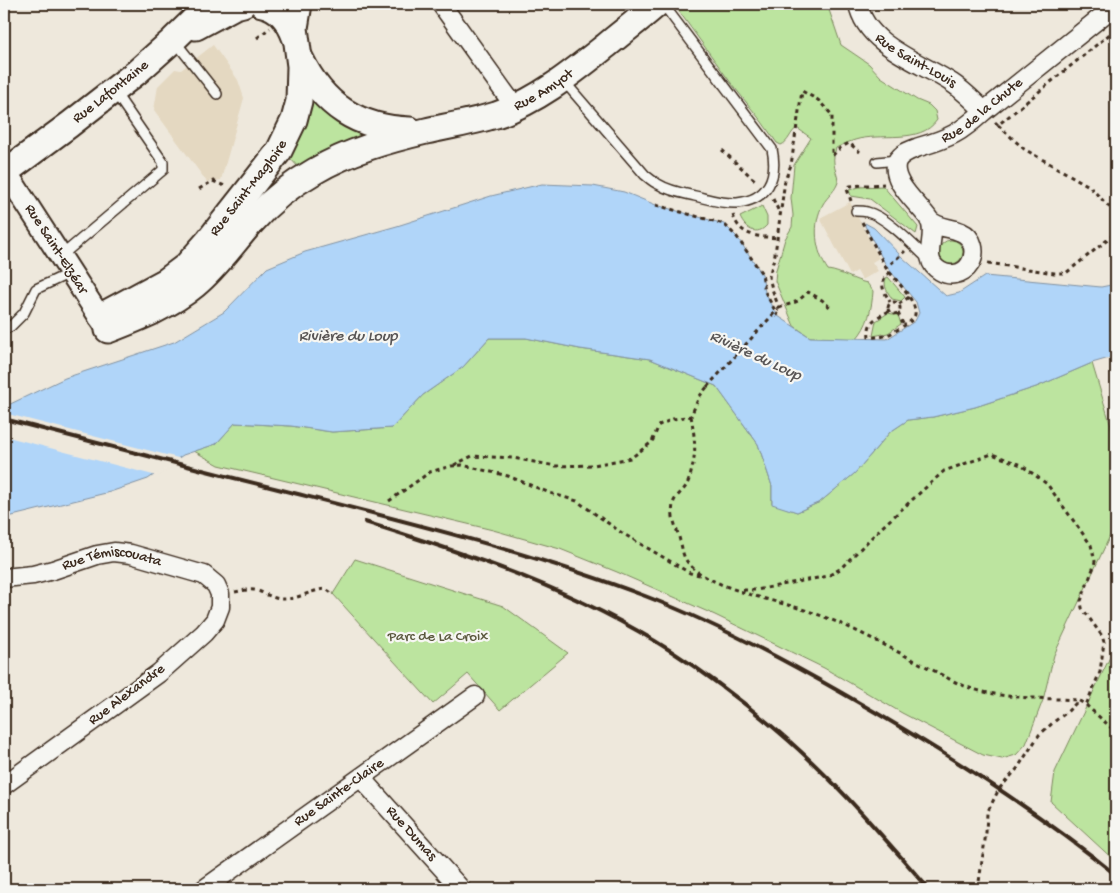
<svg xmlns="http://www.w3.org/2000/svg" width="1120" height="893" viewBox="0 0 1120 893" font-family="'Gochi Hand',sans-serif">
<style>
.built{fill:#e4d8c1}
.green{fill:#bce49f;stroke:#7c875e}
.water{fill:#b0d5f9;stroke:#8191a1}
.pier{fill:#eee8dc}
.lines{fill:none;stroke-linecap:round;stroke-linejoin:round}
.service-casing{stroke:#3b2a1e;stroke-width:12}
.minor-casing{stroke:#3b2a1e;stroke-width:21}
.tertiary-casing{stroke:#3b2a1e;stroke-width:25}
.secondary-casing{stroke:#3b2a1e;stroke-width:29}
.path{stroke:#3b2a1e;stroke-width:3;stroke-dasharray:4 4;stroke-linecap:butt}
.service{stroke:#f6f6f2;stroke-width:9}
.minor{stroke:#f6f6f2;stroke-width:18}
.tertiary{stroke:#f6f6f2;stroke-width:21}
.secondary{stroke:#f6f6f2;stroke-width:25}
.rail{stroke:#3b2a1e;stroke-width:4}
.path-bridge{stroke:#3b2a1e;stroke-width:3;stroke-dasharray:4 4;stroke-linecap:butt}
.labels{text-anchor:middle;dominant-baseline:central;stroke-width:4.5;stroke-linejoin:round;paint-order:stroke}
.street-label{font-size:15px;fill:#3b2a1e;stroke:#f6f6f2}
.park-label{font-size:15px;fill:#5b583e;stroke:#f6f6f2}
.water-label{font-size:16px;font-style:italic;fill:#585555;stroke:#f6f6f2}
</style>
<rect width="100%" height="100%" fill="#eee8dc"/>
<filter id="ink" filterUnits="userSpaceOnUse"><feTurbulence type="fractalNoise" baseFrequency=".02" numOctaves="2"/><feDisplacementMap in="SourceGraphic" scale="10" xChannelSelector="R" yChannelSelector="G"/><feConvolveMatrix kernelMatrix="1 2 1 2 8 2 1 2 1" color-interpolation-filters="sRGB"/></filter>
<g filter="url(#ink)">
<path class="built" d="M213,45L238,80L244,98L221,180L207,182L154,110L158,86L175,69L181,70Z
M850,202L879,258L872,262L878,271L862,280L857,271L850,275L820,218Z"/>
<path class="green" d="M684,4H827L841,45L869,64L881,77L917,100L929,105L935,111L937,120C920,145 880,132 855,140C848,142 842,145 836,148C835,152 833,158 834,163C834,169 838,175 838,182C836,190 827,197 823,204C812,224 815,251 828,270C842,272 853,280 867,283L873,291C872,308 868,326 856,339L810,337L794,326L775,281L776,270L785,239L792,227L793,215L791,198L794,165L811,138L797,128C790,132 789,142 781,145L777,143L762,122L731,83L678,10Z
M315,101L371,133L301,170L288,156L310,102Z
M883,186L918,227L916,234L870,199L851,196L849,190L859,187Z
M762,206L767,217V225C757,237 745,229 740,217Z
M939 252a12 12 0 1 1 24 0a12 12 0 1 1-24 0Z
M888,277L905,297L901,301L892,299C888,292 883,287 886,278Z
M888,313L898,315L901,324L888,333L873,336L876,321Z
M489,338H526L580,349L650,359L716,386L758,444L772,486V503L797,512L820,502L855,473L890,432L908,420L933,417L975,407L1036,387L1092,363L1116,443V523L1054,655L1043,700L1026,744L1016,755L1002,759L983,755L902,713L824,668L715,615L617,572L560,549L493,530L219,465L194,451L216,444L235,423L291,426L332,432L392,428L423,395L463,367Z
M355,559L503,606L568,653L500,710L468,674L433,704L333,594Z
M1116,639V862L1051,802L1055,772L1111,655Z"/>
<path class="water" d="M542,184L593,186L624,192L656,205L724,224L737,237L762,274L765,292L778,316L810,337L887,339L915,321L919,313L916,302L887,267L865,226V223L874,228L902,257L946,296L959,293L985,276L1101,287L1116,284V356L1092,363L1036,387L975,407L933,417L908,420L890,432L855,473L820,502L797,512L772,504V486L758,444L716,386L650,359L580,349L526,338H489L463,367L423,395L392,428L332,432L291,426L235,423L216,444L183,455L148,479L110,492L4,518V407L65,378L174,342L224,312L267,268L305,252L397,226L491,196Z"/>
<path class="pier" d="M4,413L182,459L157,476L4,436Z"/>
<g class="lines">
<defs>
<path id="service" d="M174,40L217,94
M563,80L645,175C649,178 653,182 658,184C669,191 682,193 695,196C708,199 723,204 737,203C768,200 778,177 772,149L663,4
M877,162L897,160
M856,211C859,211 864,211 867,212C886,216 915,247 929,260
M61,256L163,170V162L114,91
M4,330L11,326L24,313L36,289L72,272"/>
<g id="minor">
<path d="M441,4L515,107"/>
<path id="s1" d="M858,4C866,46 921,62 952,83C964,91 974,101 984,111"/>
<path id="s2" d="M929,220C942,230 948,226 961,232C973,237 977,252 970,264C967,269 961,273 955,274C950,275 945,274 940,271C919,259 939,236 929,219C919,204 889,181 897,161C901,153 911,150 919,147C950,138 960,133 984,111L1116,5"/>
<path id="s3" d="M4,578L33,575L53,570L97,555L114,552L131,554L204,575L216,585L220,594V607L215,620L204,633L159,673L4,785"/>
<path id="s4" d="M361,778L461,889"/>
<path id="s5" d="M204,889L475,696"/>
</g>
<g id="tertiary">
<path id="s6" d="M6,172L108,330"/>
</g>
<g id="secondary">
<path d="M262,4C279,7 289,21 295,37"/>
<path d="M196,27L235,6L243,4"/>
<path d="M300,58C323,106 358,128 410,130"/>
<path id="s7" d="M4,173L69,125L137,72L173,40L210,4"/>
<path id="s8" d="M101,316L166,281L186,266L209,240L279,151L294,120L299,101L300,66L295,28L299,4"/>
<path id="s9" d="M108,330C139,318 170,306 195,285C217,267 233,243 251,223C269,202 292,184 315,171C349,151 388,140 426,131C449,126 473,122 496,115C538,101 573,72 607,45C624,31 641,18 657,4"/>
</g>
</defs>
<use href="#service" class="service-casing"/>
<use href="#minor" class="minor-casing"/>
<use href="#tertiary" class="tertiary-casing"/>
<use href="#secondary" class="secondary-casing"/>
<path class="path" d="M257,38L270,28
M995,122L998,125L1116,29
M998,125L1024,149L1089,186L1116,214
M722,150L757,182
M199,189L213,181L227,187
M773,199L780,214
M851,201L847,189L850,186L884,184
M656,205L724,224L737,237L762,274L765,292L778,316
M733,215C740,237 757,236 777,238
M862,222L886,268
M988,263L1054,273H1066L1116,233
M890,272C877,283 884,291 890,302
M888 308a6 6 0 1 1 12 0a6 6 0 1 1-12 0Z
M899,304L909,297
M779,308L798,301L808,292L822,300L832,309
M778,309L779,308L772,289L769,277L775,254L785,180L791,165L802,91L818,100L832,115V156L840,148L849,143L860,152
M889,311C876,318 867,321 869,337C884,338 889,335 902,327C906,324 911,322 914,317C921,305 894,278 886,268L905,251
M898,313L904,326
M691,416C694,433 697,451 692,468C691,474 689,481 686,486C683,491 677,495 674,501C669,516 677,527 680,541C682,546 682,551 684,556C695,585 773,600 802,609C846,623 884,645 925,666C945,676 957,685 980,691C1011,699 1046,698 1078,700L1086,705L1116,732
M454,465L472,456L513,458L556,466L594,465L631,458L652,442L659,425L673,419L691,416L699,397L707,387
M389,501L430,472L451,466L462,465L508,476L550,493L577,501L622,533L690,573L700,575
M743,590H756L828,576L840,569L881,528L944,471L992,454L1021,465L1047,484L1091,545L1095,561L1094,566L1081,601L1082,608L1102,636L1104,642L1100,672L1086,705
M235,592C240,591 249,589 254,590C265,592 273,600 284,599C299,599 311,590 326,589L333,594
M978,889L986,833L987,813L999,789L1017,769L1039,735L1055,721L1067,712L1078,701"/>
<use href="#service" class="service"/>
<use href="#minor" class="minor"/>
<use href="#tertiary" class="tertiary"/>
<use href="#secondary" class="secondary"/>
<path class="rail" d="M4,419C96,443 189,467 282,490C404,521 527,551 645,596C713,622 779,657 842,693C937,747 1031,806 1116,875
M365,522C471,555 578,591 671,651C710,676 746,704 780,733C835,780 882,836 929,889"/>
<path class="path-bridge" d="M707,387L778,309"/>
</g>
</g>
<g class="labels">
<g class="street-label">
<text stroke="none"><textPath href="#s1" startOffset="84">Rue Saint-Louis</textPath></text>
<text stroke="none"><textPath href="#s9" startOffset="509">Rue Amyot</textPath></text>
<text stroke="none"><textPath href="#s7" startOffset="134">Rue Lafontaine</textPath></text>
<text stroke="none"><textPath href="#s2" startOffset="332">Rue de la Chute</textPath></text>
<text stroke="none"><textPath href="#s8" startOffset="199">Rue Saint-Magloire</textPath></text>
<text stroke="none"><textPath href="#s6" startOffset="92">Rue Saint-Elzéar</textPath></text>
<text stroke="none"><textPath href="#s3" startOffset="111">Rue Témiscouata</textPath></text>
<text transform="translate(127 695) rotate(-37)">Rue Alexandre</text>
<text stroke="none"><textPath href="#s5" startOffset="166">Rue Sainte-Claire</textPath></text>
<text stroke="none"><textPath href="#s4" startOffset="75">Rue Dumas</textPath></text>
</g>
<g class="park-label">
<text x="438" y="637">Parc de La Croix</text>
</g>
<g class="water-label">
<text x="348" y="337">Rivière du Loup</text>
<text transform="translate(755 357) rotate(25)">Rivière du Loup</text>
</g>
</g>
<rect width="1120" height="893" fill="none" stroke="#f6f6f2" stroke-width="20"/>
<rect x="10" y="10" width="1100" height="873" fill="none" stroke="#3b2a1e" stroke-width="2" filter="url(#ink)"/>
</svg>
